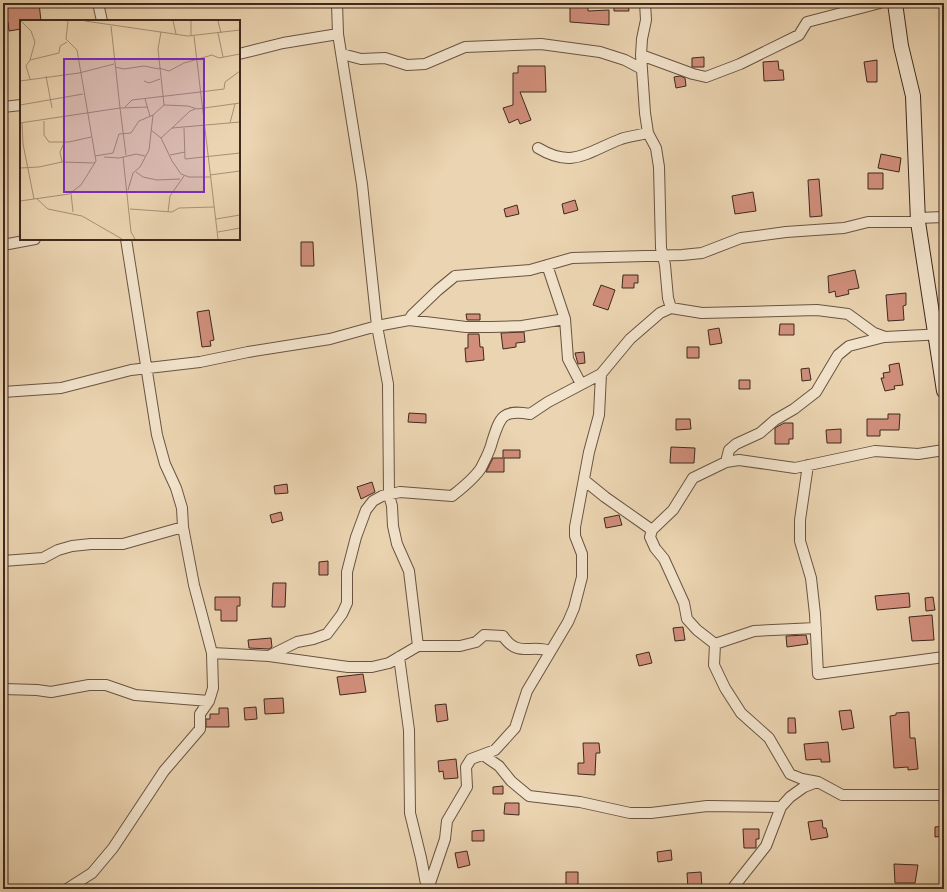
<svg xmlns="http://www.w3.org/2000/svg" width="947" height="892" viewBox="0 0 947 892" font-family="Cardo,serif">
<style>
.building{fill:#d08e7b;stroke:#3e291d}
.lines{fill:none;stroke-linecap:round;stroke-linejoin:round}
.street-casing{stroke:#695442;stroke-width:12}
.secondary-casing{stroke:#3e291d;stroke-width:16}
.street{stroke:#f2e3cc;stroke-width:10}
.secondary{stroke:#f2e3cc;stroke-width:14}
.inset-road{fill:none;stroke:#a69076;stroke-width:1}
.view{fill:#7b2cbf;fill-opacity:0.15;stroke:#7b2cbf;stroke-width:2}
.inset-edge{fill:none;stroke:#3e291d;stroke-width:2}
</style>
<rect width="100%" height="100%" fill="#ebd4b1"/>
<filter id="stains"><feTurbulence type="fractalNoise" baseFrequency=".005" numOctaves="4"/><feColorMatrix values="0 0 0 0 .2 0 0 0 0 .09 0 0 0 0 .02 0 0 0 .5 -.17"/></filter>
<radialGradient id="worn" r=".72"><stop offset=".6" stop-color="#630" stop-opacity="0"/><stop offset="1" stop-color="#630" stop-opacity=".3"/></radialGradient>
<path class="building" d="M3,3H39L41,21H21V29L9,31L8,22L3,23Z
M614,3H628L629,11H614Z
M570,7H588V11L609,10V25L570,22Z
M704,57V67H692V58Z
M877,60V82H867L864,62Z
M778,61L779,70H783L784,80L764,81L763,62Z
M518,66H545L546,92H520L531,120L520,124L518,119L509,123L503,108L513,105V73H518Z
M680,76L685,78L686,86L676,88L674,77Z
M881,154L901,158L899,172L878,168Z
M868,173H883V189H868Z
M819,179L822,216L810,217L808,180Z
M753,192L756,211L735,214L732,196Z
M575,200L578,210L564,214L562,204Z
M517,205L519,214L506,217L504,209Z
M301,242H313L314,266H301Z
M855,270L859,288L848,290L849,294L836,297L835,291L829,293L828,276Z
M623,275H638V283H634V288H622Z
M601,285L615,290L608,310L593,305Z
M906,293V305L903,306L904,320L888,321L886,295Z
M209,310L214,340L210,341L211,346L202,347L197,312Z
M466,314H480V320H467Z
M780,324H794V335H779Z
M719,328L722,343L710,345L708,330Z
M524,332L525,342L516,343V347L503,349L501,333Z
M468,334H479L480,347H483L484,360L466,362L465,348H468Z
M687,347H699V358H687Z
M584,352L585,363L578,364L575,353Z
M899,363L903,385L894,386L895,389L885,391L881,378H884L883,373L890,372L889,365Z
M809,368L811,380L802,381L801,369Z
M739,380H750V389H739Z
M409,413L426,414V423L408,422Z
M888,414H900L899,430H880V436H867V419H888Z
M676,419H690L691,429L676,430Z
M784,423H793V439H789V444H775V428Z
M841,429V443H827L826,430Z
M671,447L695,448L694,463H670Z
M503,450H520V458H504V472H486L493,458H503Z
M372,482L375,492L361,499L357,487Z
M287,484L288,493L275,494L274,486Z
M281,512L283,520L272,523L270,515Z
M619,515L622,525L606,528L604,518Z
M328,561V575H319V562Z
M273,583H286L285,607H272Z
M909,593L910,607L877,610L875,596Z
M215,597H240V606H237V621H221V610H215Z
M933,597L935,610L926,611L925,598Z
M932,615L934,640L912,641L909,617Z
M683,627L685,640L675,641L673,628Z
M806,635L808,644L787,647L786,636Z
M271,638L272,647L269,649L249,648L248,640Z
M649,652L652,663L639,666L636,655Z
M363,674L366,692L340,695L337,677Z
M283,698L284,713L265,714L264,699Z
M446,704L448,720L437,722L435,705Z
M256,707L257,719L245,720L244,708Z
M219,708H228L229,727H206V719H210V714H219Z
M851,710L854,728L842,730L839,711Z
M909,712L910,738H915L918,769L908,770V767L894,768L890,716L896,715V713Z
M788,718H795L796,733H788Z
M828,742L830,762H821V759L806,760L804,744Z
M583,743H599L600,753H596L595,775L578,774V763H584Z
M456,759L458,778L444,779L443,771L439,772L438,761Z
M503,786V794H493V787Z
M505,803H519V815L504,814Z
M822,820L823,828H826L828,837L811,840L808,822Z
M944,826V836L935,837V827Z
M743,829H759V839H756V848H744Z
M484,830V841H472V831Z
M671,850L672,860L658,862L657,852Z
M467,851L470,865L458,868L455,853Z
M894,864L918,865L915,883H895Z
M566,872H578V889L566,888Z
M701,872L702,889H688L687,873Z"/>
<g class="lines">
<defs>
<path id="street" d="M98,3L102,21
M645,3L646,20L642,39L641,55L645,113L648,133L656,148L659,167L661,248L665,265L668,298L671,308
M239,54L283,43L338,34
M342,54L361,59L385,58L407,65L425,64L465,47L541,44L600,52L625,60L642,69
M641,55L693,74L706,77L740,64L799,35L807,22L880,3
M3,107L21,105
M538,148C573,169 587,152 621,139C630,136 639,135 648,133
M918,218L944,217
M3,245L35,239
M547,265L565,319L568,359L581,384
M409,320L412,315L438,290L455,276L530,270L572,258L682,255L702,253L741,238L786,232L844,228L868,222H918
M3,392L61,388L131,370L200,362L248,352L330,339L377,326L362,184L338,34L337,3
M726,462L729,450L736,444L760,433L775,420L794,409L816,392L838,355L849,346L884,337
M808,465L800,520V541L811,578L815,614L818,674L944,657
M584,480L605,497L652,530
M3,561L43,558L58,550L72,546L91,544H123L183,527
M715,644L697,630L687,619L684,603L664,559L655,548L650,537L652,530L673,510L693,478L726,462L739,460L795,468L875,451L918,454L944,450
M715,644L714,665L725,688L741,713L769,738L790,774L802,779L818,782L842,795H944
M715,644L754,631L816,628
M418,646L409,571L397,544L393,526L392,506L389,495L388,384L377,326L409,320L466,327H491L522,326L565,319
M212,653L269,656L297,642L313,639L327,634L342,614L347,603V572L356,537L366,510L373,501L382,496L400,492L452,496C462,488 474,479 481,468C485,460 490,451 492,442C500,417 502,409 530,414L548,402L601,374L630,339L660,313L671,308L702,313L817,310L848,314L874,333L885,337L944,334
M269,656L348,667H372L389,663L418,646H460L476,642L484,635L503,636C518,658 531,644 550,651
M399,657L409,730L410,813L421,858L427,889
M3,689L37,690L51,692L89,685H106L135,695L209,701
M483,755L499,766L511,781L529,796L580,802L630,813H651L707,806L781,807
M67,889L92,873L113,848L164,771L200,729V714L209,701L213,688L212,653L194,585L183,527L182,508L176,488L165,464L157,435L126,239
M428,889L445,839L447,821L467,787L466,767L471,759L495,750L515,728L527,691L568,622L574,608L582,577V554L575,536V527L589,452L599,415L601,374
M732,889L766,846L781,807L790,797L804,787L817,782"/>
<path id="secondary" d="M895,3L901,46L913,96L918,222L944,391"/>
</defs>
<use href="#street" class="street-casing"/>
<use href="#secondary" class="secondary-casing"/>
<use href="#street" class="street"/>
<use href="#secondary" class="secondary"/>
</g>
<g transform="translate(20 20)">
<rect width="220" height="220" fill="#ebd4b1"/>
<path class="inset-road" d="M1,1L11,11L15,22L10,40M65,1L168,16L220,10M153,1L156,14M171,1V16M198,1L201,13M141,12L138,29L144,85M198,13L203,37M174,16L198,219M95,47L104,49L124,46L139,49M139,48L149,51L164,43L192,35L199,38L220,34M26,56L32,88M10,59L6,46L10,40L39,33L40,26L47,22M0,61L59,53L94,44M124,61L129,63L140,59M180,72L204,69L205,62L220,51M125,79L130,96M0,85L63,74M105,87L112,80L180,72M24,101V115L29,122H49L71,117M0,103L100,88L91,6M2,103L3,124L14,179M210,103L215,84M152,108L170,91L175,89M164,108L165,139L220,133M131,110L141,118L152,141L161,154L169,157H190M141,118L152,108L220,102M106,135L100,88L128,87M150,135L165,132M75,136L93,133L99,114L111,113L119,101L133,95L144,85L168,86L177,89L220,83M84,137L99,138L116,134L125,136M103,137L111,212L115,219M42,142L40,132L44,123M0,148L19,147L42,142L75,143M116,152L123,157L137,160L160,159M190,155L220,151M108,170L113,153L120,147L129,130L133,95M51,173L53,192M16,178L28,189L62,196L102,219M0,181L49,174L61,165L76,141L57,30L46,19L48,1M110,189L152,192L159,188L194,187M148,192L150,176L164,156M196,199L220,195M198,212L220,208"/>
<path class="view" d="M44,39H184V172H44Z"/>
<rect width="220" height="220" class="inset-edge"/>
</g>
<rect width="947" height="892" fill="none" stroke="#ebd4b1" stroke-width="16"/>
<rect x="4" y="4" width="939" height="884" fill="none" stroke="#3e291d" stroke-width="2"/>
<rect x="8" y="8" width="931" height="876" fill="none" stroke="#3e291d"/>
<rect width="100%" height="100%" filter="url(#stains)"/>
<rect width="100%" height="100%" fill="url(#worn)"/>
</svg>
